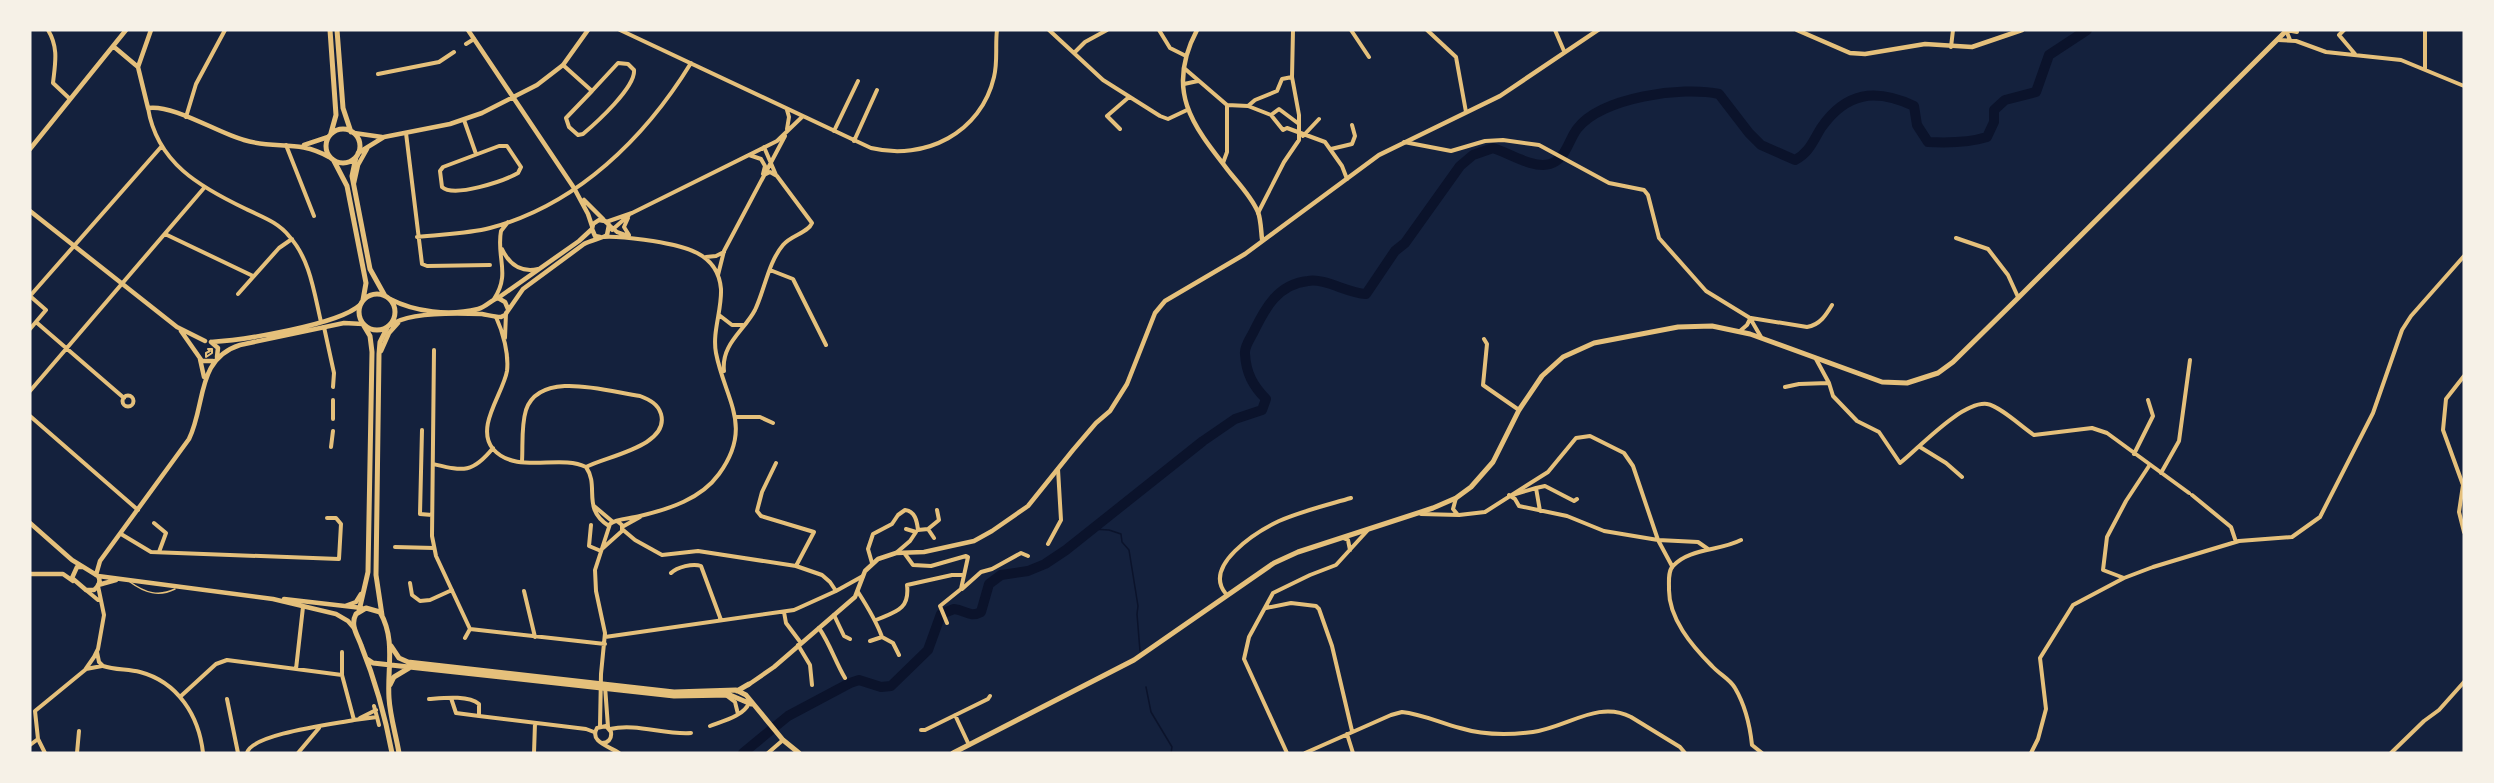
<svg xmlns="http://www.w3.org/2000/svg" width="2494" height="783" viewBox="0 0 2494 783" font-family="'PT Serif',serif">
<style>
.lines{fill:none;stroke-linecap:round;stroke-linejoin:round}
.stream{stroke:#0b132b;stroke-width:1.5}
.river{stroke:#0b132b;stroke-width:10}
.service{stroke:#e5c07b;stroke-width:1.5}
.pedestrian{stroke:#e5c07b;stroke-width:2}
.minor{stroke:#e5c07b;stroke-width:4}
.tertiary{stroke:#e5c07b;stroke-width:4.5}
.secondary{stroke:#e5c07b;stroke-width:4.5}
.primary{stroke:#e5c07b;stroke-width:5}
</style>
<rect width="100%" height="100%" fill="#14213d"/>
<g class="lines">
<path class="stream" d="M1092,529L1109,530L1121,534L1122,542L1129,550L1138,606L1137,614L1140,651
M1146,687L1151,712L1172,747L1171,753"/>
<path class="river" d="M743,753L788,716L850,683L859,680L881,687L891,686L928,650L941,614L954,609C965,610 970,618 981,612L989,584L1001,575L1028,571L1045,564L1066,550L1203,441L1235,419L1262,410L1266,399C1253,386 1246,373 1245,354C1244,347 1250,339 1253,333C1265,308 1278,284 1308,281C1325,278 1347,293 1366,294L1395,251L1405,243L1460,166L1473,155L1493,148C1509,153 1533,169 1550,164C1566,159 1568,141 1577,129C1601,97 1683,86 1719,94L1749,133L1761,145L1795,160C1809,153 1813,141 1821,128C1846,92 1875,88 1914,106L1917,125L1928,142C1947,143 1968,143 1987,137L1994,122V110L2005,100L2036,92L2049,55L2087,30"/>
<path class="service" d="M130,582C145,593 159,597 175,589"/>
<path class="pedestrian" d="M208,349H212V353L206,357V353L210,351Z"/>
<path class="minor" d="M48,30C59,48 55,64 53,83L70,99
M620,30L871,148C925,161 981,133 994,77C998,61 995,46 997,30
M1049,30L1103,80L1160,116L1168,119L1187,110
M1159,30L1170,48L1186,56
M1351,30L1369,57
M1427,30L1456,57L1466,112
M1555,30L1564,51
M2344,30L2339,35L2355,54
M2425,30V69
M2278,40L2296,41L2326,52L2401,60L2464,86
M2290,40L2286,30L2297,32
M466,44L474,39
M1951,47L1953,30
M1074,53L1085,42L1107,30
M563,65L592,91L566,118L569,127L578,135L583,134C596,123 636,87 634,70L628,64L618,63L592,91
M1184,68L1227,105V152L1223,163
M378,74L439,62L454,52
M1184,84L1198,81
M1227,105L1248,106L1255,100L1277,91L1282,79L1292,77L1293,30
M1248,106L1271,115L1283,130L1287,128L1325,142L1342,166L1347,179
M148,108C157,163 200,187 246,209C262,217 278,222 289,236C310,259 314,292 321,322
M1271,115L1279,109L1299,124
M186,117L196,84L225,30
M464,120L476,154
M787,129L789,117L787,110
M1120,129L1107,116L1129,97
M834,131L858,81
M406,133L422,264L427,266L490,265
M1303,136L1319,119
M854,141L877,90
M1404,142L1451,151L1485,141L1503,140L1539,145L1609,183L1644,190L1648,195L1659,238L1706,291L1750,318L1761,337
M286,145L314,216
M499,146H507L521,167L518,173C504,181 454,198 442,187L440,171L443,167Z
M764,147L776,175
M1331,149L1352,144L1355,136L1352,125
M749,155L761,159L765,166L763,174
M1258,213L1284,162L1299,140V115L1292,77
M628,218L624,227L629,235
M606,222L632,213L777,141L802,117
M609,225L617,232L628,236
M612,230L629,215
M165,234L253,276
M417,237C441,234 467,234 490,228C577,205 645,138 691,63
M1956,238L1988,249L2008,275L2018,297
M502,249C509,264 520,273 538,269
M706,257L716,256L724,252
M770,270L793,279L826,345
M718,275L724,251L785,136
M238,294L279,248L292,239
M30,296L161,147
M30,296L46,310L30,329
M494,299C511,273 496,258 501,231L508,222
M719,315L732,325H743
M496,317C503,332 509,354 507,371C503,394 475,427 493,449C516,475 559,454 586,467C607,456 670,446 661,414C658,404 650,400 640,396C609,392 540,369 526,410C521,426 523,445 522,461
M1751,318L1807,327C1820,325 1826,315 1832,305
M36,322L124,398
M324,327L334,373L333,387
M1740,331L1747,325L1750,319
M505,338L506,313
M1484,339L1487,344L1483,385L1519,410
M434,350L432,536L436,556L470,629
M1816,359L1829,383L1833,396L1857,421L1879,432L1900,463C1919,448 1962,401 1987,404C2000,406 2023,428 2034,435L2092,428L2107,433L2189,493
M724,371C721,344 744,331 755,310C765,289 768,263 783,245C791,235 808,233 812,223L777,176L770,172L764,175
M2464,376L2446,399L2443,430L2463,485L2459,512L2464,532
M1785,387L1799,384L1828,383
M30,391L204,188
M122.5 401a5.5 5.5 0 1 1 11 0a5.5 5.5 0 1 1-11 0Z
M30,416L138,510
M736,417H760L773,423
M333,419V400
M422,430L420,514L432,515
M331,447L333,431
M1920,447L1946,463L1962,477
M2134,454L2153,416L2148,400
M776,463L762,492L757,511L761,516L814,532L796,566
M433,464C463,471 472,474 493,448
M586,467C600,487 581,508 609,526
M2161,473L2179,441L2190,360
M1536,488L1545,486L1574,501L1577,499
M1509,495L1515,499L1519,506L1567,516L1604,531L1658,540L1698,542L1708,549
M1512,495L1536,488L1540,511
M2192,495L2231,527L2236,542
M1456,498L1453,509L1458,515
M594,506L613,522
M1421,514L1459,515L1485,512L1548,472L1576,438L1590,436L1624,453L1633,466L1658,540L1672,566
M154,523L166,533L159,552
M591,525L589,546L601,551
M622,527L640,517
M622,529L635,540L662,555L698,551L796,566L822,575L830,582L836,591
M906,529L916,532
M928,529L939,520L937,510
M121,534L151,552L339,559L341,524L336,518H327
M1343,538L1348,540L1350,550
M1741,540C1720,551 1689,548 1673,566C1668,571 1669,581 1669,588C1668,618 1692,646 1712,666C1719,674 1730,679 1735,688C1745,705 1750,726 1752,745L1762,753
M1048,544L1061,520L1058,469
M395,547L434,548
M603,548L622,531V525L617,521
M896,553L910,541L916,532
M905,554L913,565L931,566L966,556L968,557L961,589L940,606L947,623
M872,563L868,549L873,534L892,524L898,515L905,510C915,511 917,521 918,530L928,529L934,538
M671,573C677,567 693,563 701,566L721,620
M2124,578L2103,570L2107,537L2126,501L2149,466
M410,583L412,595L420,601L430,600L452,590
M962,589L981,572L992,569L1021,553L1028,556
M86,590L98,600
M524,591L535,637
M858,592C867,606 876,620 882,637L870,641
M1226,594C1202,566 1256,532 1279,521C1302,511 1327,505 1351,498
M1266,608L1291,603L1316,606L1319,609L1332,646L1352,731
M784,612L786,623L801,643
M834,615L844,636L850,639
M876,620C895,612 910,610 907,585L952,575H964
M819,628C830,644 835,661 845,678
M470,629L605,644
M605,637L794,610L836,591L863,576
M882,637L893,643L899,655
M465,638L470,629
M798,645L810,665L812,685
M97,652L99,662L103,666C115,670 128,669 140,672C178,682 199,716 203,753
M86,669L102,666
M296,669L303,607
M605,686L608,727
M181,696L216,664L227,660L342,675
M727,696L735,702L738,714
M227,699L238,753
M429,699C443,698 468,695 479,704V716L456,713L451,698
M955,715L969,745
M479,716L586,729L594,732
M377,717L379,725
M360,718L376,710
M354,720L377,717L374,706
M600,726L601,674L605,633L596,591L595,570L610,524C617,518 630,519 640,516C669,509 701,499 719,474C754,426 725,400 716,353C712,332 722,310 721,289C718,252 683,246 653,241C637,239 620,236 604,237
M710,726C723,721 744,716 749,703
M610,729C637,723 664,735 691,733
M921,730H925L988,699L990,696
M1347,734L1353,753
M602,743C608,743 612,739 611,732L606,726L597,728C589,742 609,746 619,753
M30,745L38,739
M45,753L38,739L35,711L85,670L94,657L98,649L104,615L98,586
M77,753L79,731
M247,753C251,734 334,724 354,720L342,675V652
M298,753L319,728
M534,753L535,723
M768,753L783,740
M1287,753L1244,659L1249,637L1273,593L1310,575L1336,565L1367,531
M1305,753L1391,715L1402,712C1422,714 1440,723 1460,728C1483,735 1510,735 1533,732C1568,727 1598,700 1631,717L1680,747L1685,753
M2031,753L2038,739L2046,709L2040,658L2073,605L2124,578L2153,567L2239,541L2292,537L2320,517L2373,413L2402,330L2411,316L2464,256
M2391,753L2424,721L2439,710L2464,682"/>
<path class="tertiary" d="M468,30L574,188L588,214L592,226
M1197,30C1164,92 1194,127 1231,174C1241,186 1252,198 1258,212C1261,220 1261,231 1262,239
M1797,30L1850,53L1865,54L1925,44L1972,47L2022,30
M113,46L138,67
M138,67L148,108C173,104 218,133 244,140C276,150 298,139 329,157
M138,67L151,30
M354,133L382,137
M304,145L328,137
M30,149L126,30
M358,153L384,137L450,124L482,113L537,85L563,65L588,30
M354,183L358,165L367,149
M584,200L603,219
M498,298L579,241L592,229
M390,299C415,312 449,316 478,309C486,307 491,300 498,298L505,302L508,309
M391,325C408,312 459,313 482,314C488,315 494,317 501,317L505,315L523,289L584,244C591,240 601,239 607,235L609,225L605,221L599,220L593,224L592,229L595,236L600,237
M381,351L389,333L398,323
M30,574H63L73,581
M748,685L774,667L855,597L865,571L878,559L896,553L924,552L974,541L992,531L1028,506L1073,450L1096,423L1110,411L1127,384L1155,313L1165,301L1245,254L1379,155L1500,96L1598,30"/>
<path class="secondary" d="M30,211L177,327L205,341
M181,331L202,361H213
M211,342C243,340 338,325 360,305
M211,342L218,348L217,357
M200,359L204,377
M30,523L72,560L98,576L273,599L336,614L348,621L354,628
M82,567H77L72,578L86,590H94C99,586 101,581 98,576
M96,575L100,561L189,439C206,404 196,359 240,345L344,323L363,324
M98,585L116,580
M284,599L362,608
M345,606L356,602L361,594"/>
<path class="primary" d="M330,30L336,115L331,133
M337,30L343,108L351,132
M326 146a17 17 0 1 1 34 0a17 17 0 1 1-34 0Z
M356,157L352,176L370,269L385,296
M334,161L347,186L366,283L363,300
M359 312a18 18 0 1 1 36 0a18 18 0 1 1-36 0Z
M359,611L368,572L372,352L370,336L364,326
M382,615L376,575L379,354L380,342L387,328
M391,646L399,658L408,662L674,692L736,690L746,695L783,740L799,753
M367,659L373,663L400,666L674,696L730,695L751,704
M390,685L394,677L409,668
M737,691L749,684
M392,753C385,715 375,680 361,645C357,634 350,625 356,614L366,608L380,612C396,640 387,668 389,698C390,716 396,735 399,753
M953,753L1134,660L1274,563L1298,552L1433,508L1456,498L1471,487L1493,462L1519,410L1542,376L1563,357L1594,343L1678,327L1712,326L1750,334L1882,382L1907,383L1938,373L1953,362L2018,298L2287,30"/>
</g>
<rect width="2494" height="783" fill="none" stroke="#f6f1e7" stroke-width="63"/>
</svg>
